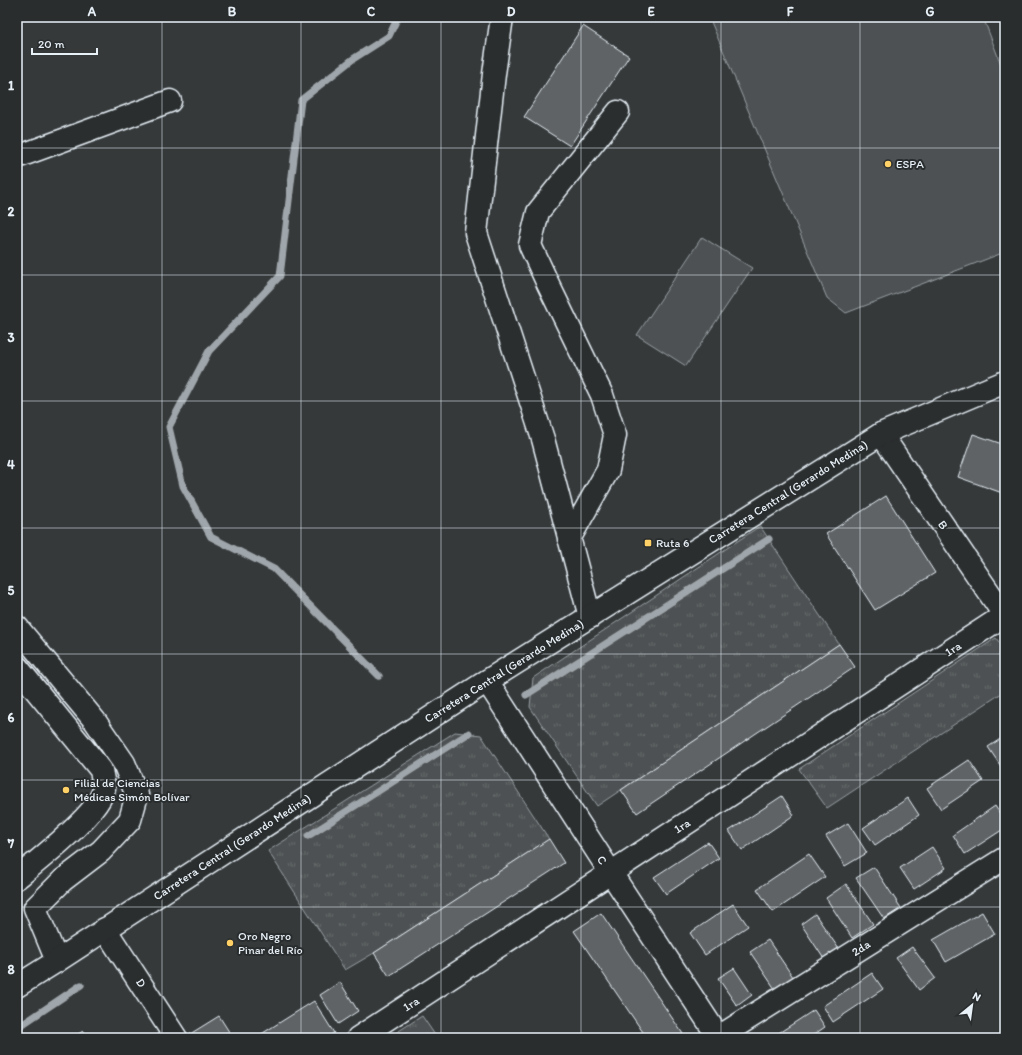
<svg xmlns="http://www.w3.org/2000/svg" width="1022" height="1055" viewBox="0 0 1022 1055" font-family="Itim,sans-serif">
<style>
.grass{fill:#4d5152;stroke:#9aa1a5}
.park{fill:url(#park-tufts);stroke:#9aa1a5}
.lines{fill:none;stroke-linecap:round;stroke-linejoin:round}
.stream{stroke:#a0a7ac;stroke-width:7}
.building{fill:#5f6365;stroke:#e8f1f8}
.minor-casing{stroke:#e8f1f8;stroke-width:25}
.major-casing{stroke:#e8f1f8;stroke-width:25}
.minor{stroke:#2a2d2e;stroke-width:22}
.major{stroke:#2a2d2e;stroke-width:22}
.grid{fill:none;stroke:#e8f1f8;stroke-width:1;stroke-opacity:0.55}
.poi-dot{fill:#ffd166;stroke:#2a2d2e;stroke-width:1.5}
.labels{text-anchor:middle;dominant-baseline:central;stroke-width:4;stroke-linejoin:round;paint-order:stroke}
.poi-label{font-size:12px;fill:#e8f1f8;stroke:#2a2d2e;text-anchor:start}
.street-label{font-size:12px;fill:#e8f1f8;stroke:#2a2d2e}
.neatline{fill:none;stroke:#e8f1f8;stroke-width:1.5}
.grid-label{font-size:13px;text-anchor:middle;font-weight:bold;fill:#e8f1f8}
</style>
<defs>
<pattern id="park-tufts" width="24" height="20" patternUnits="userSpaceOnUse"><rect width="24" height="20" fill="#4d5152"/><path d="M3 7l-1-3M5 7V3M7 7l1-3M15 17l-1-3M17 17v-4M19 17l1-3" fill="none" stroke="#676a6c"/></pattern>
</defs>
<rect width="100%" height="100%" fill="#35393a"/>
<filter id="ink" filterUnits="userSpaceOnUse"><feTurbulence type="fractalNoise" baseFrequency=".025" numOctaves="2"/><feDisplacementMap in="SourceGraphic" scale="8" xChannelSelector="R" yChannelSelector="G"/><feConvolveMatrix kernelMatrix="1 2 1 2 8 2 1 2 1" color-interpolation-filters="sRGB"/></filter>
<g filter="url(#ink)">
<path class="grass" d="M709,17H983L1005,75V252L846,313L827,298Z
M702,237L752,268L686,366L637,335Z"/>
<path class="park" d="M760,526L839,644L597,806L530,707L533,678Z
M996,638L1005,650V691L827,808L799,769Z
M455,732L481,735L549,839L374,953L345,970L268,851Z
M422,1016L437,1038H388Z"/>
<g class="lines">
<path class="stream" d="M379,676L274,569L211,537L183,486L169,427L209,351L280,276L301,100L353,59L389,36L398,17
M526,695L769,539
M308,836L469,733
M17,1028L81,985"/>
</g>
<path class="building" d="M583,26L629,56L570,146L524,117Z
M973,434L1005,445V494L958,477Z
M886,496L935,573L875,610L826,534Z
M839,644L855,667L637,813L621,790Z
M1005,736V765L1002,768L988,747Z
M969,760L983,781L941,809L927,788Z
M782,796L794,815L742,850L729,831Z
M908,798L919,815L875,845L863,828Z
M995,806L1005,821V828L965,854L953,835Z
M848,823L867,853L845,866L826,836Z
M549,839L564,863L389,976L374,953Z
M708,842L719,858L666,894L654,877Z
M932,847L946,868L914,889L900,868Z
M809,854L825,877L773,912L757,889Z
M874,867L901,908L884,919L856,878Z
M846,884L873,924L852,938L826,898Z
M733,904L748,926L705,955L690,933Z
M982,912L995,934L946,962L933,940Z
M601,913L683,1034L677,1038H647L574,931Z
M815,914L841,952L826,962L801,924Z
M768,940L793,977L775,989L750,952Z
M912,947L935,978L919,990L896,958Z
M734,968L752,995L737,1006L718,978Z
M872,973L883,989L833,1022L823,1006Z
M340,982L358,1011L338,1024L320,995Z
M314,1001L334,1033L325,1038H255Z
M814,1010L825,1027L809,1038H771Z
M219,1016L233,1038H193L190,1034Z
M83,1031L87,1038H72Z"/>
<g class="lines">
<defs>
<path id="minor" d="M502,17L494,74L476,233L543,439L590,617
M17,157L170,101
M881,434L1005,616
M569,539L608,470L615,435L602,395L548,284L530,245L538,212L618,112
M17,627L95,721L124,763L137,795L130,820L101,851L63,880L35,908L57,961
M17,667L101,770C102,776 104,783 104,788C101,812 36,862 17,878
M487,681L611,873L719,1038
M105,929L176,1038
M358,1038L1005,615
M717,1038L1005,858"/>
<path id="major" d="M17,986L57,961L487,681L881,434L1005,382"/>
</defs>
<use href="#minor" class="minor-casing"/>
<use href="#major" class="major-casing"/>
<use href="#minor" class="minor"/>
<use href="#major" class="major"/>
</g>
</g>
<path class="grid" d="M162,17V1038M301,17V1038M441,17V1038M581,17V1038M721,17V1038M860,17V1038M17,148H1005M17,275H1005M17,401H1005M17,528H1005M17,654H1005M17,780H1005M17,907H1005"/>
<g class="poi-dot">
<circle cx="888" cy="164" r="4"/>
<rect x="644" y="539" width="8" height="8" rx="2"/>
<circle cx="66" cy="790" r="4"/>
<circle cx="230" cy="943" r="4"/>
</g>
<g class="labels">
<g class="poi-label">
<text x="896" y="164">ESPA</text>
<text x="656" y="543">Ruta 6</text>
<text x="74" y="783">Filial de Ciencias<tspan x="74" dy="14">Médicas Simón Bolívar</tspan></text>
<text x="238" y="936">Oro Negro<tspan x="238" dy="14">Pinar del Río</tspan></text>
</g>
<g class="street-label">
<text transform="translate(788 492) rotate(-32)">Carretera Central (Gerardo Medina)</text>
<text transform="translate(943 525) rotate(56)">B</text>
<text transform="translate(953 649) rotate(-33)">1ra</text>
<text transform="translate(504 671) rotate(-32)">Carretera Central (Gerardo Medina)</text>
<text transform="translate(682 826) rotate(-33)">1ra</text>
<text transform="translate(232 847) rotate(-33)">Carretera Central (Gerardo Medina)</text>
<text transform="translate(602 860) rotate(57)">C</text>
<text transform="translate(861 948) rotate(-32)">2da</text>
<text transform="translate(141 983) rotate(57)">D</text>
<text transform="translate(411 1004) rotate(-33)">1ra</text>
</g>
</g>
<rect width="1022" height="1055" fill="none" stroke="#2a2d2e" stroke-width="44"/>
<g transform="translate(972 1005) rotate(29)" stroke="#2a2d2e" stroke-width="3" paint-order="stroke">
<path d="M0-3L7 15L0 10L-7 15Z" fill="#e8f1f8"/>
<text y="-6" font-size="11" font-weight="bold" text-anchor="middle" fill="#e8f1f8">N</text>
</g>
<path d="M32 48v6h65v-6" fill="none" stroke="#e8f1f8" stroke-width="2"/>
<text x="38" y="48" font-size="12" fill="#e8f1f8" stroke="#2a2d2e" stroke-width="3" paint-order="stroke">20 m</text>
<rect x="22" y="22" width="978" height="1011" class="neatline"/>
<g class="grid-label">
<text x="92" y="16">A</text>
<text x="232" y="16">B</text>
<text x="371" y="16">C</text>
<text x="511" y="16">D</text>
<text x="651" y="16">E</text>
<text x="790" y="16">F</text>
<text x="930" y="16">G</text>
<text x="11" y="90">1</text>
<text x="11" y="216">2</text>
<text x="11" y="342">3</text>
<text x="11" y="469">4</text>
<text x="11" y="595">5</text>
<text x="11" y="722">6</text>
<text x="11" y="848">7</text>
<text x="11" y="974">8</text>
</g>
</svg>
